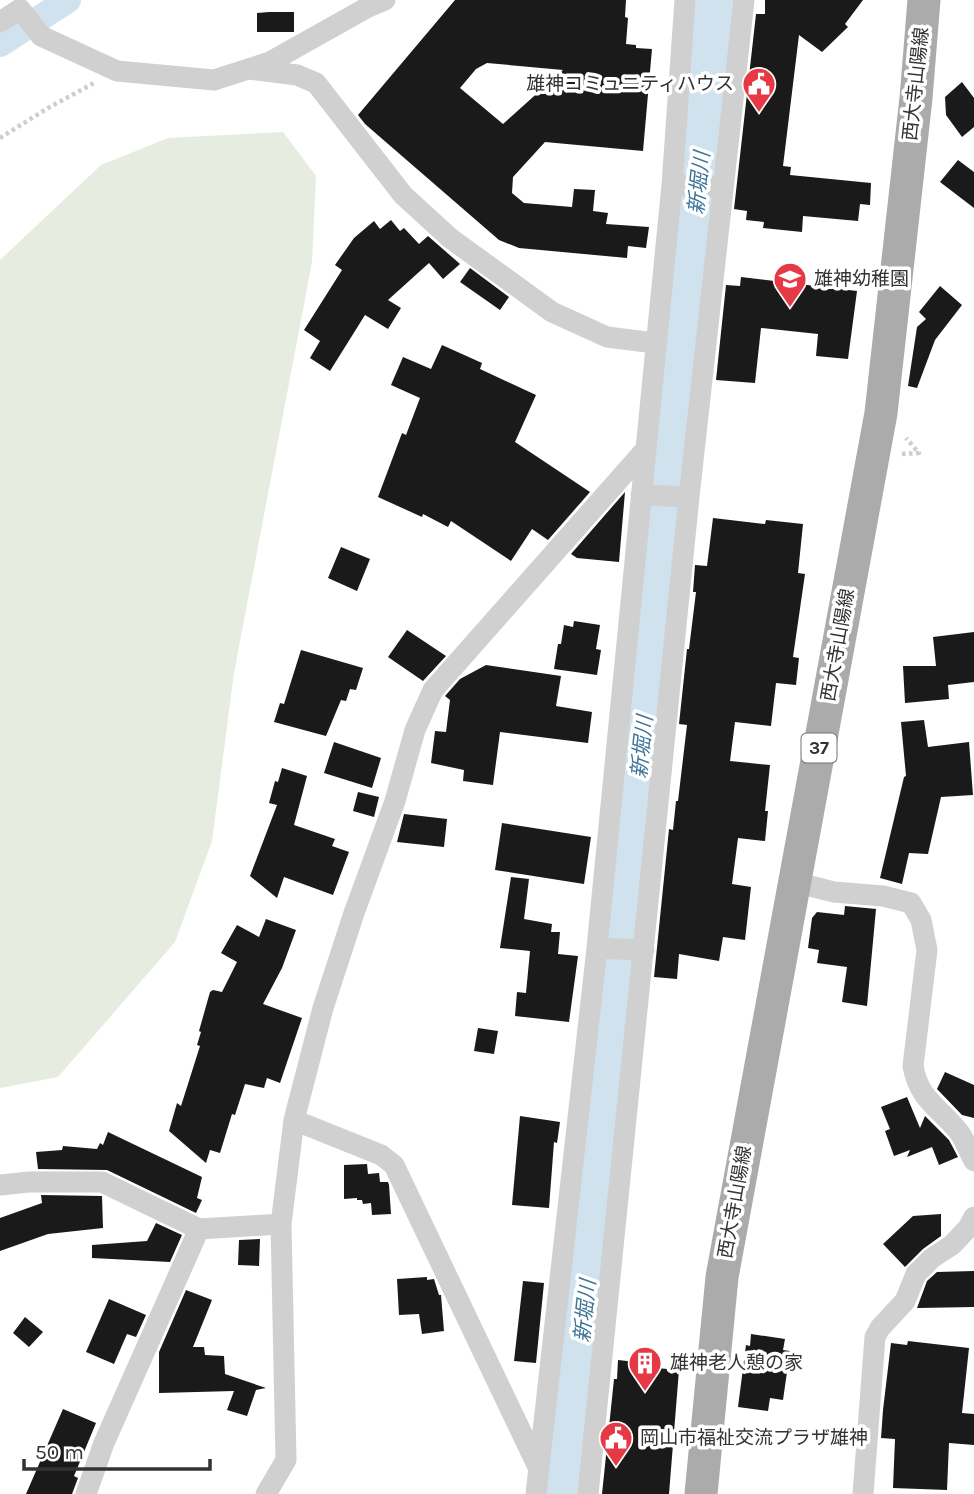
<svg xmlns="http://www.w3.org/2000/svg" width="974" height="1494" viewBox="0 0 974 1494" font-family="Karla,'Noto Sans JP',sans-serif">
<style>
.green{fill:#e6ecdf}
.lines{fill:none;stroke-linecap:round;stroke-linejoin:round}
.canal{stroke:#cfe2ee;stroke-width:26}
.river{stroke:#cfe2ee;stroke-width:44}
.building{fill:#1a1a1a;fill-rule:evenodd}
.path{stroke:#cdcdcd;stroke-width:4.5;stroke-dasharray:3.5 3.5;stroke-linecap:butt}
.street{stroke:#d0d0d0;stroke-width:21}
.primary{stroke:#ababab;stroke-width:33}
.labels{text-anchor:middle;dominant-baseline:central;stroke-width:7;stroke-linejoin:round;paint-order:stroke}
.shield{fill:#fff;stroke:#707070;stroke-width:2}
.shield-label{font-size:18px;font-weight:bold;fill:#333}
.poi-label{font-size:19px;fill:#333;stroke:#fff;text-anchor:start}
.street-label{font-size:19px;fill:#333;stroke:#fff}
.water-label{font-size:21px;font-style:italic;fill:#3f7597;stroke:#fff}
</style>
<rect width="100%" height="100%" fill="#fff"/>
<path class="green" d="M283,132L316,176L312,262L234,673L212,841L175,942L58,1077L0,1088V260L101,165L168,138Z"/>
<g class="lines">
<path class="canal" d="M0,44L68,0"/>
<path class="river" d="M566,1494L717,0"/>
</g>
<path class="building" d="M455,0H626L625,17L628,18L626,44L636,45V48L652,49L643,151L545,142L513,177L512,193L524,203L572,207L574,189L595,190L593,211L608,213L606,224L649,227L646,248L628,246L627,258L519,248L499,240L365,124L358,115ZM487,63L563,70L503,124L460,88L476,69Z
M765,0H863L845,24L848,27L822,52L799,35L783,166L791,167L790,175L871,183L870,205L860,204L858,221L803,216L802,232L763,228L764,222L746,220L747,211L734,209L756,14H765Z
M269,12H294V32H257V13Z
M962,82L974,98V127L962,137L946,115L945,97Z
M958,160L974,172V208L940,182Z
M391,220L400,231L404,228L419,244L428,236L460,264L443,279L429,263L388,300L401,308L388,329L365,315L330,371L310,358L320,341L304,330L342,270L335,265L354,238L374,221L380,229Z
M470,268L509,297L500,310L460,282Z
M741,277L857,291L848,359L816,356L818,334L761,328L755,383L716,380L726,285L740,286Z
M940,286L962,305L935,340L917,388L908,386L917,327L926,319L919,312Z
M442,345L482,363L480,369L536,395L515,442L590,492L548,540L532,529L511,561L451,521L448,527L423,514L422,517L378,497L402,433L406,435L420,398L391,385L403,357L431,369Z
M625,492L619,562L577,558L571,554Z
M713,518L765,524L766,520L803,524L798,573L805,574L793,657L799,658L796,685L776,683L771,726L735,722L730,761L770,765L765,811H768L765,841L738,838L732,884L751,887L745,940L723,937L719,961L679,954L677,979L654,977L669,829L673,830L676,801H678L687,725L679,724L687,649H689L696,592H693L695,565L707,566Z
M341,547L370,559L357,591L328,578Z
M574,621L600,625L596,649L601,650L597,675L554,669L558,644H561L564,625L573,627Z
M407,630L446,656L423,681L388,657Z
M974,632V682L948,685L949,699L905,703L903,666H936L933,637Z
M301,650L363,668L356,690L350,689L346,701L341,700L326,736L274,722L280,703L284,704Z
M486,665L561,676L556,706L592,712L588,743L500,732L493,785L463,781L464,770L431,763L435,731L446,732L450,700L445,696L460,679Z
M924,720L928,747L969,742L973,795L941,797L928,854L909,853L902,884L880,878L904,777L906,776L901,722Z
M334,742L381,758L372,788L324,773Z
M282,768L307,776L294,825L335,839L332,846L349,852L333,895L284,877L277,898L250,876L277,805L269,803L275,781L278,782Z
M358,792L379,797L374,817L353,811Z
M404,814L447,819L444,847L397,842Z
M502,823L591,837L584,884L495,870Z
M511,877L529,879L524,919L552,924L551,932H560L558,954L578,956L569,1022L515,1016L517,992L526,993L530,951L500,948Z
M845,906L876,909L867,1006L842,1002L847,967L817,963L819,950L808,948L812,918L817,912L844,915Z
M266,919L296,930L282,968L263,1004L302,1018L280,1083L267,1078L264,1088L245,1084L235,1115L232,1114L220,1153L210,1150L206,1163L169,1131L177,1103L181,1106L200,1046L197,1045L201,1032L199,1031L210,992L213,990L222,992L237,962L221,953L237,925L259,937Z
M478,1028L498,1031L494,1054L474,1051Z
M945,1072L974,1085V1118L962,1115L937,1089Z
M907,1097L920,1128L925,1116L949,1140L958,1157L939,1165L932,1147L907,1157L910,1150L894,1156L885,1131L890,1129L881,1107Z
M520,1116L560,1122L557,1143L554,1142L549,1208L512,1205Z
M108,1132L202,1177L197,1198L202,1200L196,1213L107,1170L38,1169L36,1152L62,1150L63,1146L97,1149L100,1143L103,1145Z
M367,1164L368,1174L379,1173L380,1182H388L389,1185L391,1214L372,1215L371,1203L363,1204L362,1200H357V1198L344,1199V1165Z
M41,1195L102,1196L103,1228L48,1234L0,1251V1218L42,1203Z
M941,1214V1236L923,1249L905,1267L883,1244L913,1216Z
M156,1223L182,1235L170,1262L92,1258V1245L147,1241Z
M260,1239L259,1266L238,1265L239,1240Z
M974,1271V1307L917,1308L927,1281L937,1272Z
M427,1277V1280L434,1279L439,1295H441L444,1331L422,1334L419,1314L399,1315L397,1279Z
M523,1281L544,1283L536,1363L514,1361Z
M186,1290L212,1300L193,1347H204L205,1355L224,1356L225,1374L266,1388L256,1390L247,1416L227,1410L234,1391L159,1393V1352Z
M109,1299L146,1315L136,1337L127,1334L114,1364L86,1352Z
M25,1317L43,1332L29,1347L13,1333Z
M751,1334L785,1339L783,1350L790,1351L783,1400L770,1398L768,1411L738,1407L746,1345L750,1346Z
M908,1341L969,1348L962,1413L974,1414V1445L949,1443L947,1490L893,1488L895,1439L881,1438L883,1410L891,1343L907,1345Z
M618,1360L645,1363V1367L679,1370L669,1494H602L614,1379H617Z
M63,1409L96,1423L74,1476L78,1478L72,1494H26Z"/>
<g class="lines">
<path class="path" d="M0,138L48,108L94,83
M902,454L919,453L906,438"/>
<path class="street" d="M0,22L20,9L41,36L117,71L214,80L270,62L368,7L385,0
M249,69L297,75L316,83L403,195L450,238L552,312L607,337L655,343
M672,185L723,187
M641,495L689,497
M794,882L834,892L883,896L911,903L921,920L927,950L913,1066C919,1100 939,1107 959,1132C965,1140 969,1152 974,1161
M597,948L644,950
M294,1120L381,1155L394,1165L537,1465
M0,1185L29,1182H102L199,1229L281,1224
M86,1494L104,1443L199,1229
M266,1494L286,1460L281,1224L294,1120L323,1008L354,913L395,801L415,730L433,690L646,449
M536,1494L597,948L672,185L685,0
M588,1494L689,497L744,0
M863,1494L875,1337L880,1328L905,1301L916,1274L932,1258L952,1245L968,1228L974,1217"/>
<path class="primary" d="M701,1494L722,1277L881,413L916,98L924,0"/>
</g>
<defs>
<symbol id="civic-pin" viewBox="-11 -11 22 30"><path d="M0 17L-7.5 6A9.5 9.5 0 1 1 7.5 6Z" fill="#e63946" stroke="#fff"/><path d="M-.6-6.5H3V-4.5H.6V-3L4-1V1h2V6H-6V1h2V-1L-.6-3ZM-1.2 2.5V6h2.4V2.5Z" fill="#fff"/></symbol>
<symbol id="school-pin" viewBox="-11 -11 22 30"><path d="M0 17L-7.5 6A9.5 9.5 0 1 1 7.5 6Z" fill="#e63946" stroke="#fff"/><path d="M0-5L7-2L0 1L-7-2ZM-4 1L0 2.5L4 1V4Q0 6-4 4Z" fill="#fff"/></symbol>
<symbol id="building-pin" viewBox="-11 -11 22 30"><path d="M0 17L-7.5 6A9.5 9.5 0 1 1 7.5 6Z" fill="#e63946" stroke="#fff"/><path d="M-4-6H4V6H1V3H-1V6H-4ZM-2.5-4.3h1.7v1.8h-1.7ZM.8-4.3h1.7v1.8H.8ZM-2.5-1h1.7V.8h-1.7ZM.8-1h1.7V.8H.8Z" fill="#fff"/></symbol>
</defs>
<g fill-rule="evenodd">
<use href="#civic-pin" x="740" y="65" width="38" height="52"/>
<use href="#school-pin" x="771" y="260" width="38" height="52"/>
<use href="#building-pin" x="626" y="1344" width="38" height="52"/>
<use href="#civic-pin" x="597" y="1419" width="38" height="52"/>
</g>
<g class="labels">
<rect class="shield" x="801.5" y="733.5" width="35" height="29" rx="5"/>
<g class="shield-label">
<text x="819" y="748">37</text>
</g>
<g class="poi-label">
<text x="734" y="84" text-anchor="end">雄神コミュニティハウス</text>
<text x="814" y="279">雄神幼稚園</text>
<text x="670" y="1363">雄神老人憩の家</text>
<text x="640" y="1438">岡山市福祉交流プラザ雄神</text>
</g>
<g class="street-label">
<text transform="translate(916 84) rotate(-84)">西大寺山陽線</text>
<text transform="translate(838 645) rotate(-80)">西大寺山陽線</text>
<text transform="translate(735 1202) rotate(-80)">西大寺山陽線</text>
</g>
<g class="water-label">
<text transform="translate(699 183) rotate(-84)">新堀川</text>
<text transform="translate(642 747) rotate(-84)">新堀川</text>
<text transform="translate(585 1311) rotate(-84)">新堀川</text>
</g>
</g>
<path d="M24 1459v10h186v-10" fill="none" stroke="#333333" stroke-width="3.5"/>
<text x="35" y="1459" font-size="21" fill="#333333" stroke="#ffffff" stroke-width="5" paint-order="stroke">50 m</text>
</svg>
